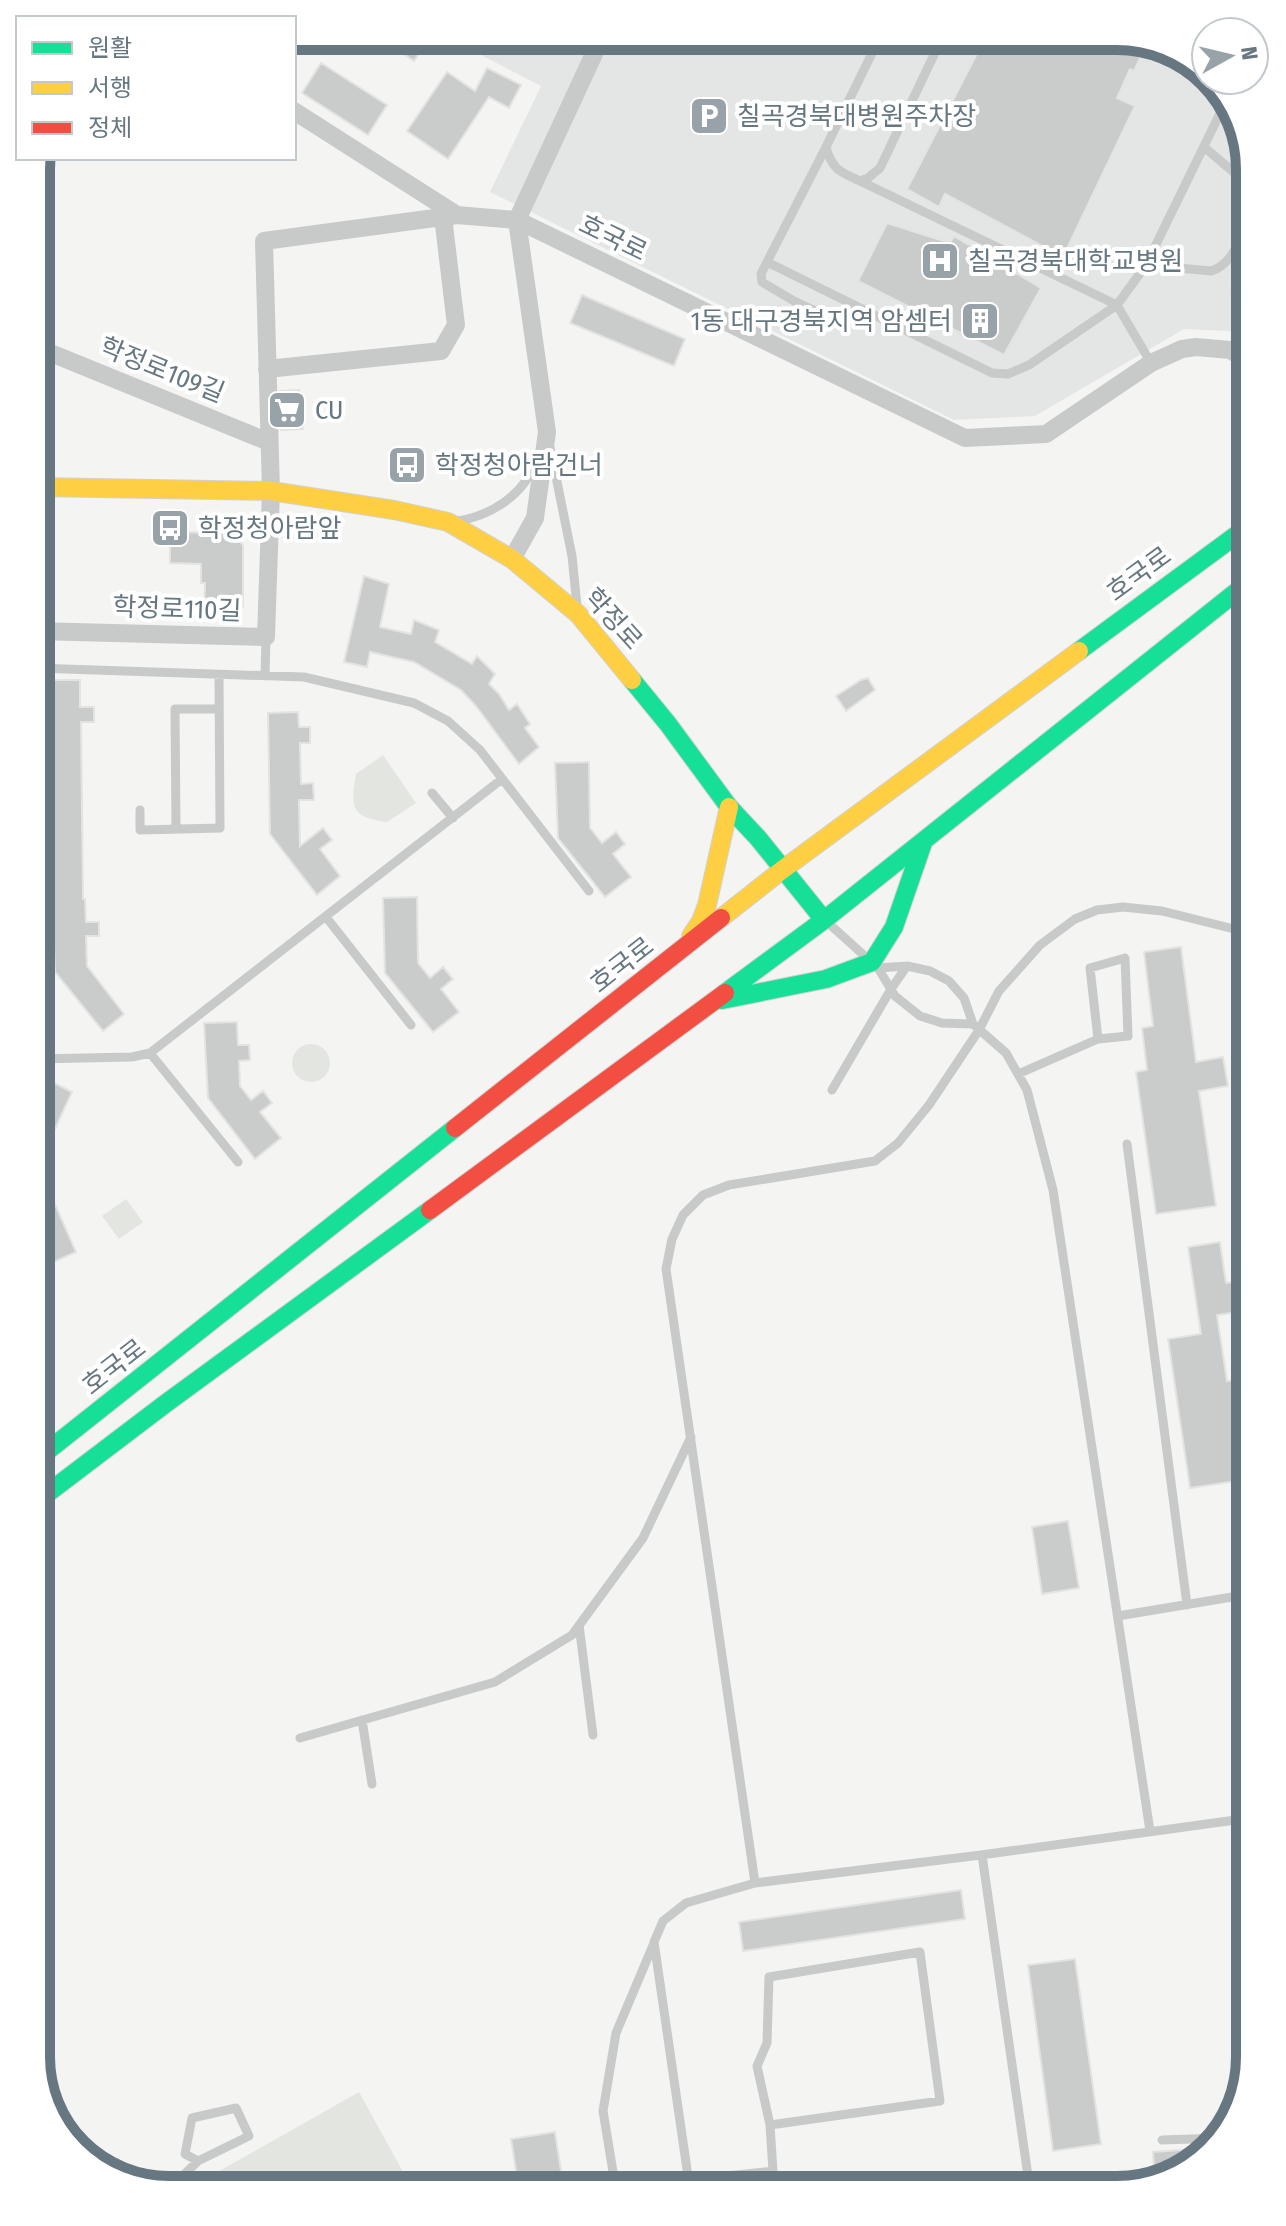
<svg xmlns="http://www.w3.org/2000/svg" width="1286" height="2226" viewBox="0 0 1286 2226" font-family="'Fira Sans Condensed','Noto Sans KR',sans-serif">
<style>
.built{fill:#e4e5e5}
.green{fill:#e3e6e0}
.building{fill:#cacccc;stroke:#e3e3e2;stroke-width:2}
.lines{fill:none;stroke-linecap:round;stroke-linejoin:round}
.fast-casing{stroke:#d1d2d2;stroke-width:20}
.slow-casing{stroke:#d1d2d2;stroke-width:20}
.jam-casing{stroke:#d1d2d2;stroke-width:20}
.lane{stroke:#c8caca;stroke-width:9}
.street{stroke:#c8caca;stroke-width:18}
.fast{stroke:#16e098;stroke-width:18}
.slow{stroke:#ffcf43;stroke-width:18}
.jam{stroke:#f24e42;stroke-width:18}
.labels{text-anchor:middle;dominant-baseline:central;stroke-width:8;stroke-linejoin:round;paint-order:stroke}
.poi-label{font-size:26px;fill:#667781;stroke:#fff;text-anchor:start}
.street-label{font-size:26px;fill:#667781;stroke:#fff}
.rim{fill:none;stroke:#667781;stroke-width:10}
</style>
<rect width="100%" height="100%" fill="#f4f4f3"/>
<path class="built" d="M1127,36L1191,59L1206,75V80H1210L1237,110L1250,169V332L1184,329L1035,416L954,420L490,192L541,86L458,43Z"/>
<path class="green" d="M383,755L416,803L387,822C351,817 350,808 356,774Z
M292 1063a19 19 0 1 1 38 0a19 19 0 1 1-38 0Z
M126,1199L143,1222L119,1239L102,1216Z
M359,2092L413,2190H186Z"/>
<path class="building" d="M1127,36L1147,43L1134,71L1130,69L1117,98L1135,106L1063,257L945,194L939,207L907,189L985,38Z
M388,43H426L414,61Z
M321,63L387,105L368,135L302,93Z
M487,68L521,85L509,108L489,97L448,159L407,131L447,72L475,91Z
M887,223L950,243L954,236L1041,288L1004,355L858,281Z
M1250,253V303L1229,292Z
M582,295L685,339L674,366L570,323Z
M299,390L303,429L281,430L280,391Z
M170,532L232,533L243,545V606L230,618L204,616L205,583H201V564L170,563Z
M364,576L389,584L380,627L411,634L414,620L439,630L435,642L472,664L477,656L495,674L489,684L499,694L509,710L517,704L530,724L525,728L539,747L519,764L476,706L461,690L414,662L370,652L367,667L344,662Z
M868,678L875,690L846,711L836,696L861,680Z
M48,680H80V707H94V722H81L83,899H85L86,922H99V936H86L87,966L124,1014L103,1031L55,972L51,875Z
M298,712L299,727H310V743H300L301,784L313,783L314,800H299L300,846L323,828L332,840L320,849L340,876L317,895L270,834L268,713Z
M589,762L590,828L602,843L616,832L625,844L613,854L631,877L605,897L558,838L555,763Z
M417,897L418,963L430,978L443,967L453,979L441,989L459,1012L433,1032L385,973L383,898Z
M1181,947L1196,1062L1223,1057L1228,1086L1199,1091L1216,1206L1156,1214L1136,1072L1147,1070L1142,1028L1153,1026L1144,952Z
M237,1022L238,1045H249L250,1060L239,1061L240,1086L251,1100L263,1091L272,1103L260,1112L281,1138L255,1159L208,1098L204,1023Z
M46,1079L72,1092L49,1142L54,1202L76,1252L49,1264L36,1235V1100Z
M1220,1242L1226,1283L1234,1282L1238,1312L1217,1315L1227,1381L1250,1377V1479L1190,1488L1168,1339L1201,1334L1188,1247Z
M1068,1521L1079,1588L1042,1594L1032,1527Z
M961,1890L965,1919L743,1951L739,1922Z
M1075,1959L1101,2144L1053,2151L1028,1965Z
M555,2132L564,2190H519L511,2139Z
M1208,2148L1176,2177L1155,2181L1153,2152Z"/>
<g class="lines">
<defs>
<path id="fast" d="M1079,651L1250,525
M632,680L668,724L729,807L758,838L824,920
M725,993L824,920L1250,581
M722,1000L826,979L872,962L894,927L923,843
M36,1460L455,1128
M36,1502L165,1404L430,1210"/>
<path id="slow" d="M36,487L271,491L394,510L448,522L512,559L578,614L632,680
M721,918L782,870L1079,651
M691,936L701,921L707,905L729,807"/>
<path id="jam" d="M455,1128L721,918
M430,1210L725,993"/>
</defs>
<use href="#fast" class="fast-casing"/>
<use href="#slow" class="slow-casing"/>
<use href="#jam" class="jam-casing"/>
<path class="lane" d="M879,39L826,147C832,170 841,172 860,181L868,178L880,168L942,38
M826,147L767,262L992,373L1008,374L1029,365L1117,305L1151,363
M1204,147L1250,186
M860,181L1117,305L1146,265L1227,99
M767,262L761,274L762,282L794,301L822,314
M1146,265L1211,271C1234,264 1240,237 1250,217
M550,447L572,556L577,606
M457,521C491,516 524,495 536,461
M36,668L304,677L414,703L448,721L480,750L589,891
M265,676L266,637
M432,793L453,818
M140,810V830L220,828L219,675
M176,829L175,709H219
M326,917L411,1025
M826,921L878,968L895,996L920,1016L942,1023L973,1024
M878,968L907,966L930,971L949,981L964,998L973,1024L1006,1053L1027,1090L1053,1190L1150,1831
M150,1053L238,1162
M36,1059L132,1057L150,1053L502,779
M1018,1074L1098,1039L1128,1036L1125,958L1090,968L1098,1039
M832,1090L891,989L907,966
M1127,1144L1187,1605
M1118,1616L1250,1594
M579,1625L593,1735
M362,1720L372,1784
M300,1738L495,1682L572,1635L643,1538L691,1437
M982,1855L1030,2190
M755,1883L666,1269L672,1239L683,1215L703,1195L729,1185L875,1161L898,1143L929,1105L979,1030L999,991L1040,945L1075,919L1097,910L1123,907L1162,911L1250,933
M1162,2140L1220,2138
M688,2180L773,2171L770,2125L940,2101L920,1952L769,1977L767,2043L757,2066L770,2125
M168,2190L198,2161L249,2136L236,2108L192,2118L185,2154L198,2161
M616,2190L603,2111L616,2033L654,1943
M690,2190L654,1942L663,1921L686,1903L755,1883L981,1855L1250,1818"/>
<path class="street" d="M294,111L457,215
M36,347L269,442
M267,369L441,351L456,325L443,217
M36,373L50,353
M512,559L535,518L547,432L517,220L600,41
M36,631L266,637L271,491L264,241L457,215L517,220L965,438L1046,434L1151,363L1182,349L1196,347L1230,350L1250,362"/>
<use href="#fast" class="fast"/>
<use href="#slow" class="slow"/>
<use href="#jam" class="jam"/>
</g>
<defs>
<symbol id="parking-square" viewBox="-11 -11 22 22"><rect x="-9" y="-9" width="18" height="18" rx="4" fill="#98a3a9" stroke="#fff"/><path d="M-3.5-5.5H1a3.5 3.5 0 0 1 0 7H-1V5.5H-3.5ZM-1-3.4V-.6H.8a1.4 1.4 0 0 0 0-2.8Z" fill="#fff"/></symbol>
<symbol id="hospital-square" viewBox="-11 -11 22 22"><rect x="-9" y="-9" width="18" height="18" rx="4" fill="#98a3a9" stroke="#fff"/><path d="M-5-5h3v3.5h4V-5h3V5h-3V1.5h-4V5h-3Z" fill="#fff"/></symbol>
<symbol id="building-square" viewBox="-11 -11 22 22"><rect x="-9" y="-9" width="18" height="18" rx="4" fill="#98a3a9" stroke="#fff"/><path d="M-4-6H4V6H1V3H-1V6H-4ZM-2.5-4.3h1.7v1.8h-1.7ZM.8-4.3h1.7v1.8H.8ZM-2.5-1h1.7V.8h-1.7ZM.8-1h1.7V.8H.8Z" fill="#fff"/></symbol>
<symbol id="supermarket-square" viewBox="-11 -11 22 22"><rect x="-9" y="-9" width="18" height="18" rx="4" fill="#98a3a9" stroke="#fff"/><path d="M-6-5.5h2.5l.6 2H6L4.5 2H-2.5L-4.4-4H-6ZM-1.5 3.2a1.3 1.3 0 1 0 .1 0ZM3 3.2a1.3 1.3 0 1 0 .1 0Z" fill="#fff"/></symbol>
<symbol id="bus-square" viewBox="-11 -11 22 22"><rect x="-9" y="-9" width="18" height="18" rx="4" fill="#98a3a9" stroke="#fff"/><path d="M-5-6H5V4H4V6H2V4H-2V6H-4V4H-5ZM-3.5-4V0h7V-4ZM-3.5 1.2v1.5H-2V1.2ZM2 1.2v1.5H3.5V1.2Z" fill="#fff"/></symbol>
</defs>
<g fill-rule="evenodd">
<use href="#parking-square" x="687" y="94" width="44" height="44"/>
<use href="#hospital-square" x="918" y="239" width="44" height="44"/>
<use href="#building-square" x="958" y="299" width="44" height="44"/>
<use href="#supermarket-square" x="265" y="388" width="44" height="44"/>
<use href="#bus-square" x="385" y="443" width="44" height="44"/>
<use href="#bus-square" x="148" y="506" width="44" height="44"/>
</g>
<g class="labels">
<g class="poi-label">
<text x="737" y="116">칠곡경북대병원주차장</text>
<text x="968" y="261">칠곡경북대학교병원</text>
<text x="952" y="321" text-anchor="end">1동 대구경북지역 암셈터</text>
<text x="315" y="410">CU</text>
<text x="435" y="465">학정청아람건너</text>
<text x="198" y="528">학정청아람앞</text>
</g>
<g class="street-label">
<text transform="translate(613 238) rotate(26)">호국로</text>
<text transform="translate(162 370) rotate(22)">학정로109길</text>
<text transform="translate(1139 574) rotate(-36)">호국로</text>
<text transform="translate(177 609) rotate(2)">학정로110길</text>
<text transform="translate(613 619) rotate(48)">학정로</text>
<text transform="translate(622 965) rotate(-38)">호국로</text>
<text transform="translate(114 1367) rotate(-38)">호국로</text>
</g>
</g>
<path d="M0 0H1286V2226H0ZM169 50H1117A119 119 0 0 1 1236 169V2057A119 119 0 0 1 1117 2176H169A119 119 0 0 1 50 2057V169A119 119 0 0 1 169 50Z" fill="#fff" fill-rule="evenodd"/>
<path class="rim" d="M169 50H1117A119 119 0 0 1 1236 169V2057A119 119 0 0 1 1117 2176H169A119 119 0 0 1 50 2057V169A119 119 0 0 1 169 50Z"/>
<rect x="16" y="16" width="280" height="144" fill="#ffffff" stroke="#c2c9cd" stroke-width="2"/>
<rect x="32" y="42" width="40" height="12" fill="#16e098" stroke="#c2c9cd" stroke-width="2"/>
<text x="88" y="56" font-size="24" fill="#667781">원활</text>
<rect x="32" y="82" width="40" height="12" fill="#ffcf43" stroke="#c2c9cd" stroke-width="2"/>
<text x="88" y="96" font-size="24" fill="#667781">서행</text>
<rect x="32" y="122" width="40" height="12" fill="#f24e42" stroke="#c2c9cd" stroke-width="2"/>
<text x="88" y="136" font-size="24" fill="#667781">정체</text>
<g transform="translate(1230 56) rotate(82)"><circle r="38" fill="#ffffff" stroke="#c2c9cd" stroke-width="2"/>
<path d="M0-6L14 30L0 20L-14 30Z" fill="#98a3a9"/>
<text y="-12" font-size="22" font-weight="bold" text-anchor="middle" fill="#667781">N</text>
</g>
</svg>
